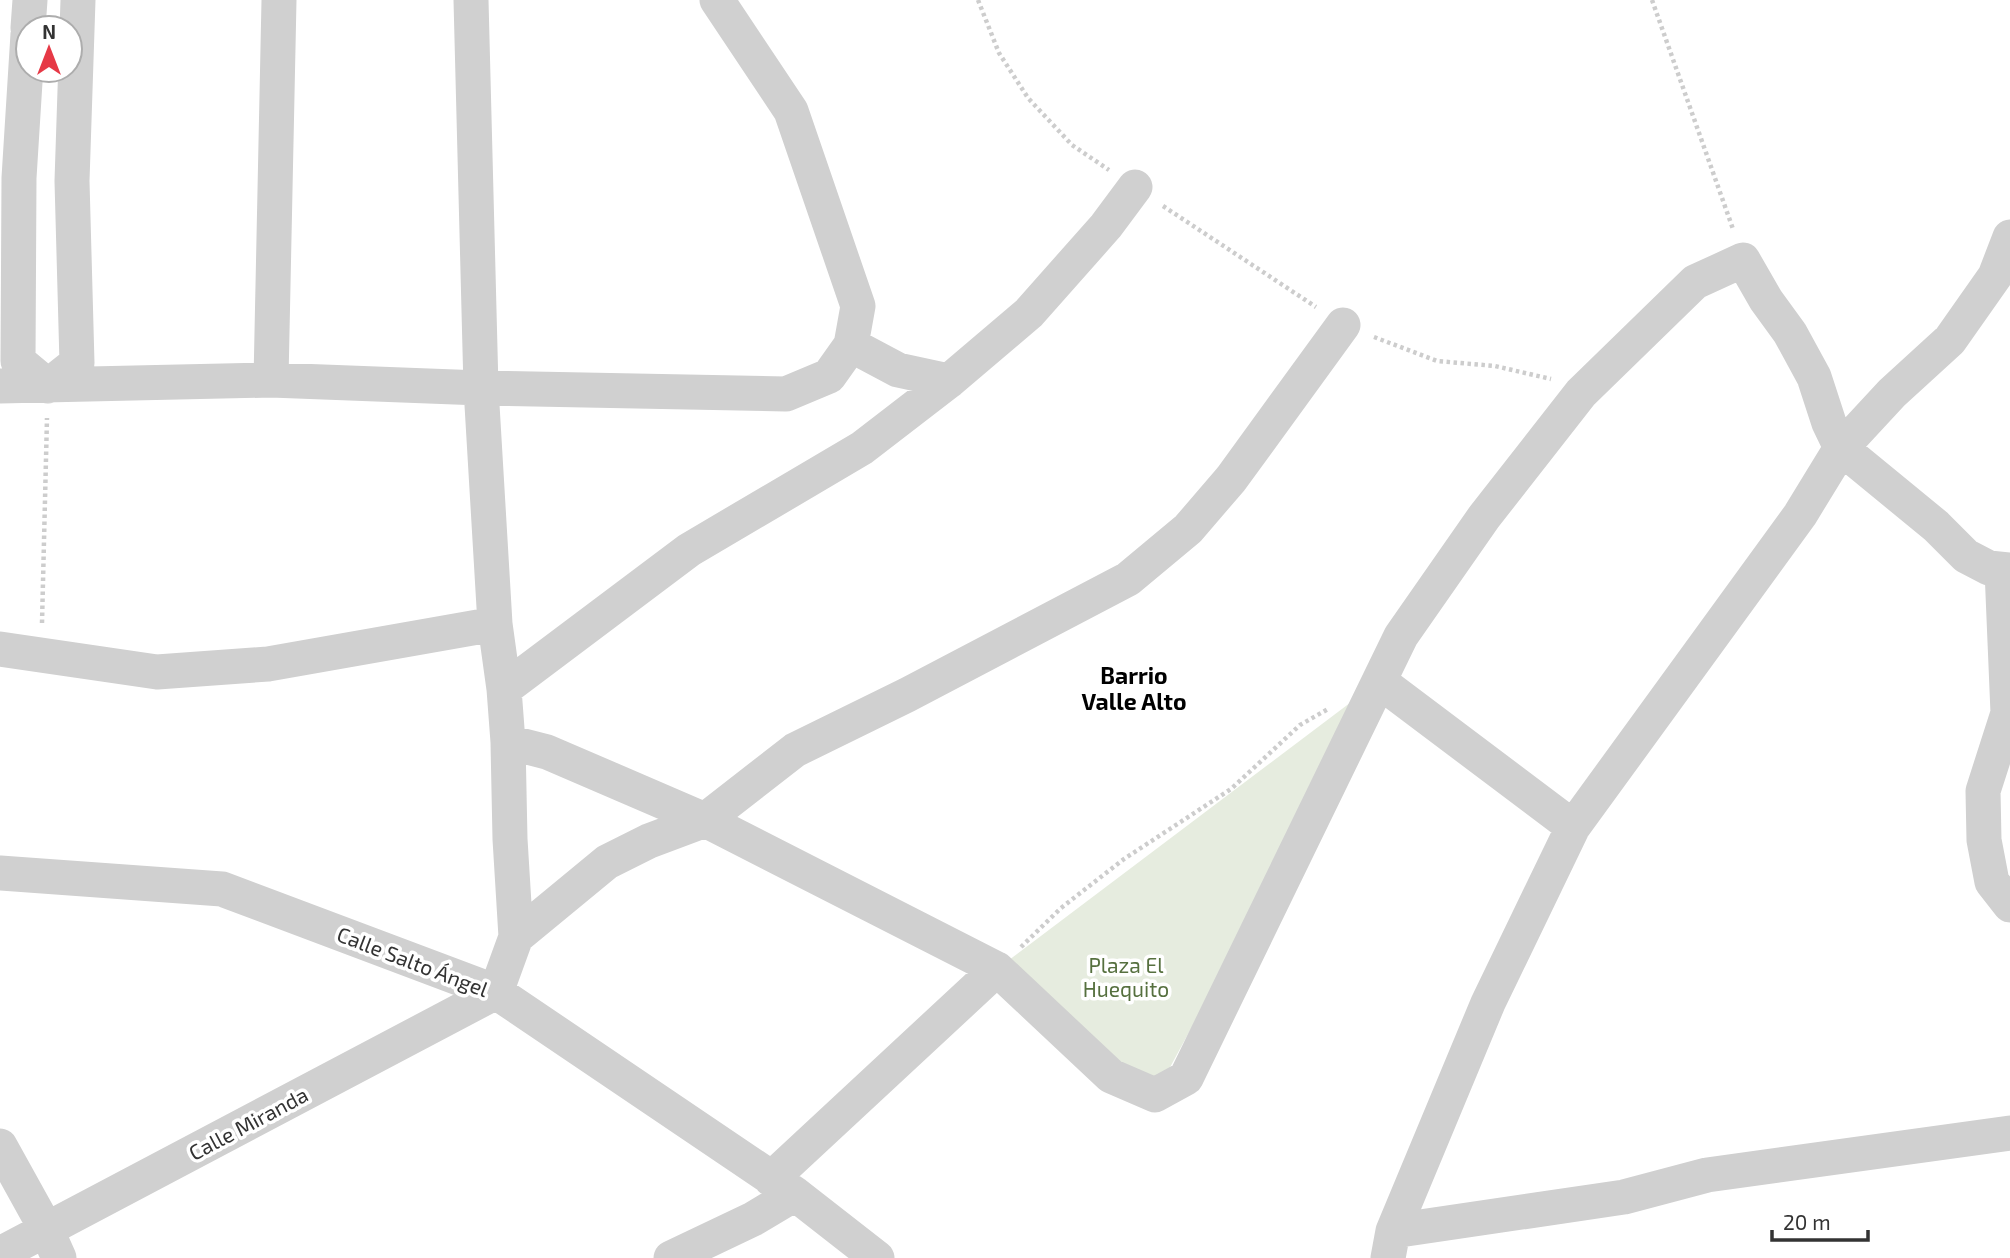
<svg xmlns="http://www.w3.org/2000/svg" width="2010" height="1258" viewBox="0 0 2010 1258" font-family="'Exo 2',sans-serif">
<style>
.green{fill:#e6ecdf}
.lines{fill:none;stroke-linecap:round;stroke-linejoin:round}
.path{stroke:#cdcdcd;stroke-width:4.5;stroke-dasharray:3.5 3.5;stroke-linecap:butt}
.street{stroke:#d0d0d0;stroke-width:35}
.labels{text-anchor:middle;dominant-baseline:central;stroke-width:7;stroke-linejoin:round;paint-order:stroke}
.street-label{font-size:21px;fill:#333;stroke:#fff}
.park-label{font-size:21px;fill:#56703f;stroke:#fff}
.neighbourhood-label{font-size:23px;font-weight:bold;fill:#000;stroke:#fff}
</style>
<rect width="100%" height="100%" fill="#fff"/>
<path class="green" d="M1379,681L1155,1095L997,969Z"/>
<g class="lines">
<path class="path" d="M978,0L999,53L1028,98L1072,145L1109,170
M1652,0L1733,229
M1163,206L1316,307
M1374,337L1437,361L1495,366L1551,379
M42,623L47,418
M1021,947L1061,908L1124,859L1231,789L1300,725L1328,709"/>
<path class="street" d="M28,28L30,0
M28,34L19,178L18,361L48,386L77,363L72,181L78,0
M851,345L898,370L949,381
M271,380L279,0
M0,386L271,380L481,388L786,394L829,376L851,345L858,306L791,111L717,0
M2002,570L2008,713L1983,791L1984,840L1992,882L2010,905
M0,649L157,672L268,664L495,624
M1379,681L1573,827
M504,689L689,550L862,448L949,381L1029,313L1106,226L1135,187
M508,742L547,752L705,820L997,969L1111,1076L1155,1095L1186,1078L1401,636L1484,517L1581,393L1695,282L1743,260L1766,300L1790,333L1814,377L1829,423L1841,448L1936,526L1966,556L1989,568L2010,570
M0,873L222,889L496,992L795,1194L877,1258
M516,937L607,862L649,841L705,820L795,750L907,695L1128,579L1188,529L1231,479L1343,325
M0,1146L46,1229L59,1258
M771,1179L997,969
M1393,1231L1624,1197L1707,1175L2010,1133
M0,1254L496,992L516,937L510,839L508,742L504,689L495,624L481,388L471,0
M671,1258L753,1219L795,1194
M1388,1258L1393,1231L1488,1003L1573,827L1800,515L1841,448L1892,393L1950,340L1995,276L2010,237"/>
</g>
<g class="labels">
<g class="street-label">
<text transform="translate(413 961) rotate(21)">Calle Salto Ángel</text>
<text transform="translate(248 1123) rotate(-28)">Calle Miranda</text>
</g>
<g class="park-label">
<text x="1126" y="964">Plaza El<tspan x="1126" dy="24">Huequito</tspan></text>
</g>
<g class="neighbourhood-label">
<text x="1134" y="675">Barrio<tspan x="1134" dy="26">Valle Alto</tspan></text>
</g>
</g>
<g transform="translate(49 49)"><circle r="33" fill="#ffffff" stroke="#adadad" stroke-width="2"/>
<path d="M0-5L12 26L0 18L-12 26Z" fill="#e63946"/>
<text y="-10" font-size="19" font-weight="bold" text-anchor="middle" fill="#333333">N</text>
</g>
<path d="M1772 1230v10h96v-10" fill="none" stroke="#333333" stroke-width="3.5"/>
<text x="1783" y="1230" font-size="21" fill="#333333" stroke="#ffffff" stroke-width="5" paint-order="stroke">20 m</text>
</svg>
